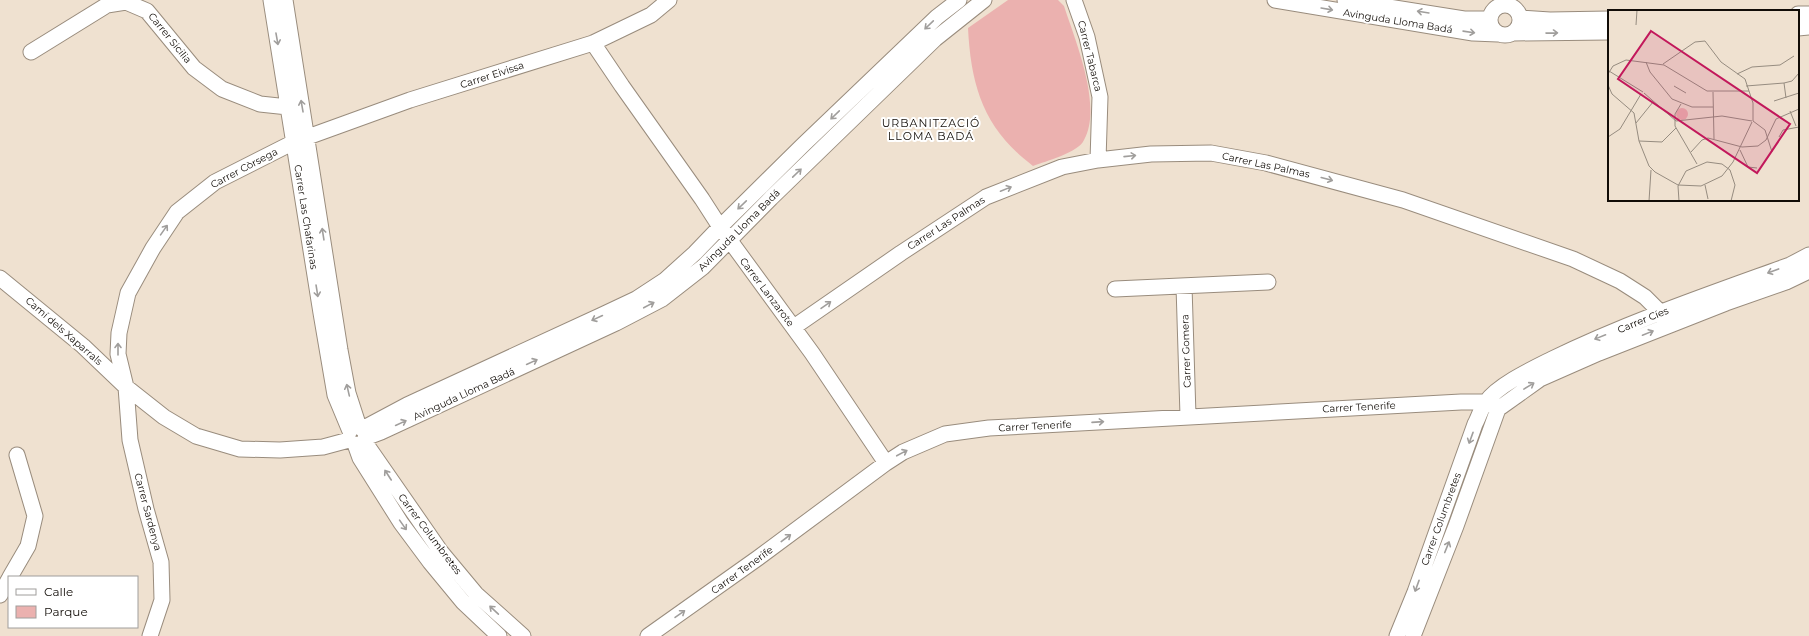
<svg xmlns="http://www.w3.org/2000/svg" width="1809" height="636" viewBox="0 0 1809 636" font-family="Montserrat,sans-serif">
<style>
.green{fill:#ebb1af}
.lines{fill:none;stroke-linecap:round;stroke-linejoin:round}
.minor-casing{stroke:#998c7d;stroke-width:17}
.minor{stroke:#fff;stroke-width:15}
.oneway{stroke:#a09e9c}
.labels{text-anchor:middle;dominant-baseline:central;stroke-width:4;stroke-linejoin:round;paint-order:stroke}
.street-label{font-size:10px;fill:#110c07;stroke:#fff}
.neighbourhood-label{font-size:11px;letter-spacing:1px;fill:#110c07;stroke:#fff}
.inset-road{fill:none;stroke:#968c80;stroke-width:1}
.view{fill:#c2185b;fill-opacity:0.15;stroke:#c2185b;stroke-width:2}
.inset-edge{fill:none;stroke:#110c07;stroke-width:2}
</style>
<rect width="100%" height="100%" fill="#efe1d0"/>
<path class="green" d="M1008,0H1058L1064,6C1075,40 1103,106 1084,140C1078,153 1046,161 1033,166C984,129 971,87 968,28Z"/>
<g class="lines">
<defs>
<path id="minor" d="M271,0L321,313L335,395L350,431
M285,0L340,350L348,393L359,427
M1074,0L1087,37L1100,97L1098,160
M1275,0L1473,33L1498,34
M1345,0L1464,19H1490
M1490 20a15 15 0 1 1 30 0a15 15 0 1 1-30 0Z
M1798,14H1809
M1520,18L1550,20L1609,19
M1798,28L1809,27
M1513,33L1609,32
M593,43L622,86L702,199L720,227L812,353L886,463
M31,52L107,5L126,2L147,11L194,68L222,89L260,104L288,107
M0,278L83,346L126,387L164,417L196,436L240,449L280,450L323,447L349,440
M1184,286L1188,416
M1115,289L1268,282
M794,327L901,253L986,197L1062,167L1098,160L1151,154L1211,153L1266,163L1403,200L1573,259L1620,281L1645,297L1660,312L1668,325
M1498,409L1540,379L1599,353L1726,303L1786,282L1809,271
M362,429L407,405L602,315L636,299L665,280L695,253L720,227L803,145L937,17L959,0
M365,438L381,432L616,323L662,299L703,267L771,198L935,39L984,0
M364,441L441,552L476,594L523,636
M355,444L360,458L401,523L430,562L463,602L499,636
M10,577L28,546L35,516L17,455
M0,595L9,579
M150,636L162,600L161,562L146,509L130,440L126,387L118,354L119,333L128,293L153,248L177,212L215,182L294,142L410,100L593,43L651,15L669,0
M648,636L758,558L886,463L903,452L945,434L989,428L1461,402H1486L1498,409
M1397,636L1415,592L1475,424C1479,417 1481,408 1486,402C1498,385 1532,369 1552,359C1628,322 1710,294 1790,265L1809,255
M1413,636L1456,526L1498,409"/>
</defs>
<use href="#minor" class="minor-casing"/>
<use href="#minor" class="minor"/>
</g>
<defs><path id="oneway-shaft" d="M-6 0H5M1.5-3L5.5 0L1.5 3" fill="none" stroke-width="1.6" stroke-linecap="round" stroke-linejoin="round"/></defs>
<g class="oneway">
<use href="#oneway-shaft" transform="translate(1327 9) rotate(10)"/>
<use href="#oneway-shaft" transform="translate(1423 12) rotate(-171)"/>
<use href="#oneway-shaft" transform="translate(929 25) rotate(136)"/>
<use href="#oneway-shaft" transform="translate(1469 32) rotate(8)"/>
<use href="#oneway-shaft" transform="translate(1552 33) rotate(-1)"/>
<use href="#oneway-shaft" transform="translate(277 39) rotate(80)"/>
<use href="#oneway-shaft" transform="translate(302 106) rotate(-100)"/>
<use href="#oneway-shaft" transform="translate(835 115) rotate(136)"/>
<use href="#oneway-shaft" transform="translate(1130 156) rotate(-6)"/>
<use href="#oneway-shaft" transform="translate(797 173) rotate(-44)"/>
<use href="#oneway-shaft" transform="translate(1327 179) rotate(15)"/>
<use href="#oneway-shaft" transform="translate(1006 189) rotate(-22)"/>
<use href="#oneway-shaft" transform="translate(742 205) rotate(136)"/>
<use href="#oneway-shaft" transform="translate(164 230) rotate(-55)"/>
<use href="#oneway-shaft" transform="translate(323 234) rotate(-99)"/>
<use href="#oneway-shaft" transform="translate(1773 271) rotate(160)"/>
<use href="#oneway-shaft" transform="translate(317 291) rotate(81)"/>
<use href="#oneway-shaft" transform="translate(649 305) rotate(-28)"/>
<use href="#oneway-shaft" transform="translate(826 305) rotate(-35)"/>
<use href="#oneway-shaft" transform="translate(597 318) rotate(155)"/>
<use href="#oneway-shaft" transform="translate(1648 333) rotate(-22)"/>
<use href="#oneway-shaft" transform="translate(1600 337) rotate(158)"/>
<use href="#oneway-shaft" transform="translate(118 349) rotate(-90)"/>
<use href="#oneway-shaft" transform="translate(532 362) rotate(-25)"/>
<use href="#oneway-shaft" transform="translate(1529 386) rotate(-31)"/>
<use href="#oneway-shaft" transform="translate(348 390) rotate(-103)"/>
<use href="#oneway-shaft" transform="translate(1098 422) rotate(-4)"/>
<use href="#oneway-shaft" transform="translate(401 423) rotate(-25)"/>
<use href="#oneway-shaft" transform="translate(1471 438) rotate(110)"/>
<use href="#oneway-shaft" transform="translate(902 453) rotate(-28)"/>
<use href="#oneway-shaft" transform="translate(388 475) rotate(-123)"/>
<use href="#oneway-shaft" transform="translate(403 525) rotate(55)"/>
<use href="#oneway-shaft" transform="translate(786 538) rotate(-37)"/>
<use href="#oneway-shaft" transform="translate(1447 547) rotate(-68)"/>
<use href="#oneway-shaft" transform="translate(1417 586) rotate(110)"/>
<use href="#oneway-shaft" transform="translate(494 610) rotate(-137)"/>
<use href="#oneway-shaft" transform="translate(680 614) rotate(-35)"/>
</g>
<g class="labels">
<g class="street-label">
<text transform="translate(1398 21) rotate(9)">Avinguda Lloma Badá</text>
<text transform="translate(170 38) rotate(51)">Carrer Sicilia</text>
<text transform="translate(1090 56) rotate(76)">Carrer Tabarca</text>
<text transform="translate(492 75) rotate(-18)">Carrer Eivissa</text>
<text transform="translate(1266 165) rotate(12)">Carrer Las Palmas</text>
<text transform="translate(244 168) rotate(-28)">Carrer Còrsega</text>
<text transform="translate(306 217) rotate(81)">Carrer Las Chafarinas</text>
<text transform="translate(946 223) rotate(-33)">Carrer Las Palmas</text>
<text transform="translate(739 230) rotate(-45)">Avinguda Lloma Badá</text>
<text transform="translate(767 292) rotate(53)">Carrer Lanzarote</text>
<text transform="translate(1643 320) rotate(-22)">Carrer Cíes</text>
<text transform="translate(64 331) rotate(41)">Camí dels Xaparrals</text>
<text transform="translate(1186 351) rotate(-92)">Carrer Gomera</text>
<text transform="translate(464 394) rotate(-25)">Avinguda Lloma Badá</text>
<text transform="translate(1359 407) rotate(-3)">Carrer Tenerife</text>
<text transform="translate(1035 426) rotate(-3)">Carrer Tenerife</text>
<text transform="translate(148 512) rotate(75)">Carrer Sardenya</text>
<text transform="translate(1441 519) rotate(-70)">Carrer Columbretes</text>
<text transform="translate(430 534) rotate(53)">Carrer Columbretes</text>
<text transform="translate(742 570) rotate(-36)">Carrer Tenerife</text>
</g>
<g class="neighbourhood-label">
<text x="931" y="123">URBANITZACIÓ<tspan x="931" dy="13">LLOMA BADÁ</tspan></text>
</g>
</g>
<g transform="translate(1608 10)">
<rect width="191" height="191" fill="#efe1d0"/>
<path d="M68 104a6 6 0 1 1 12 0a6 6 0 1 1-12 0Z" fill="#ebb1af"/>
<path class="inset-road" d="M28,15L29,0M38,52L42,62L64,89L84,97H105M55,54L87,32L97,31L113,52L137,69L145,93V111M56,55L99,81H141M1,61L35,82M0,64L5,56L18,50L56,55M129,64L144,57L172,55L186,46M176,73L178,88M0,75L4,84L26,103L31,131L41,156L47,162L70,175L93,176L114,166L125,152L144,112M66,76L78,83M138,76L176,73L184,71L191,63M105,82L106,129M36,83L68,111L114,106L144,111M166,91L191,83M73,94L67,104V116L89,154M182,101L188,116M145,111L157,120L164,142M28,113L45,92M0,127L12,119L33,84M171,127L175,120L191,117M31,131L54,132L68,118M132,140L140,157L149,158M83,142L94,130L100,128L134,137L150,136L158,130L168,109L191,99M97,175L100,189M41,191L43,160M71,191L70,176L78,161L99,152L114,154L122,160L127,175L123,191"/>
<path class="view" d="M43,21L182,114L149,163L10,69Z"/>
<rect width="191" height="191" class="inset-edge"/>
</g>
<rect x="8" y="576" width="130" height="52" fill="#ffffff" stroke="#a09e9c"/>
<rect x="16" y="589" width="20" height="6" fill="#ffffff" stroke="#a09e9c"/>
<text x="44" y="596" font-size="12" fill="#110c07">Calle</text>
<rect x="16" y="606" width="20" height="12" fill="#ebb1af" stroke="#a09e9c"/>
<text x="44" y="616" font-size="12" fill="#110c07">Parque</text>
</svg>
